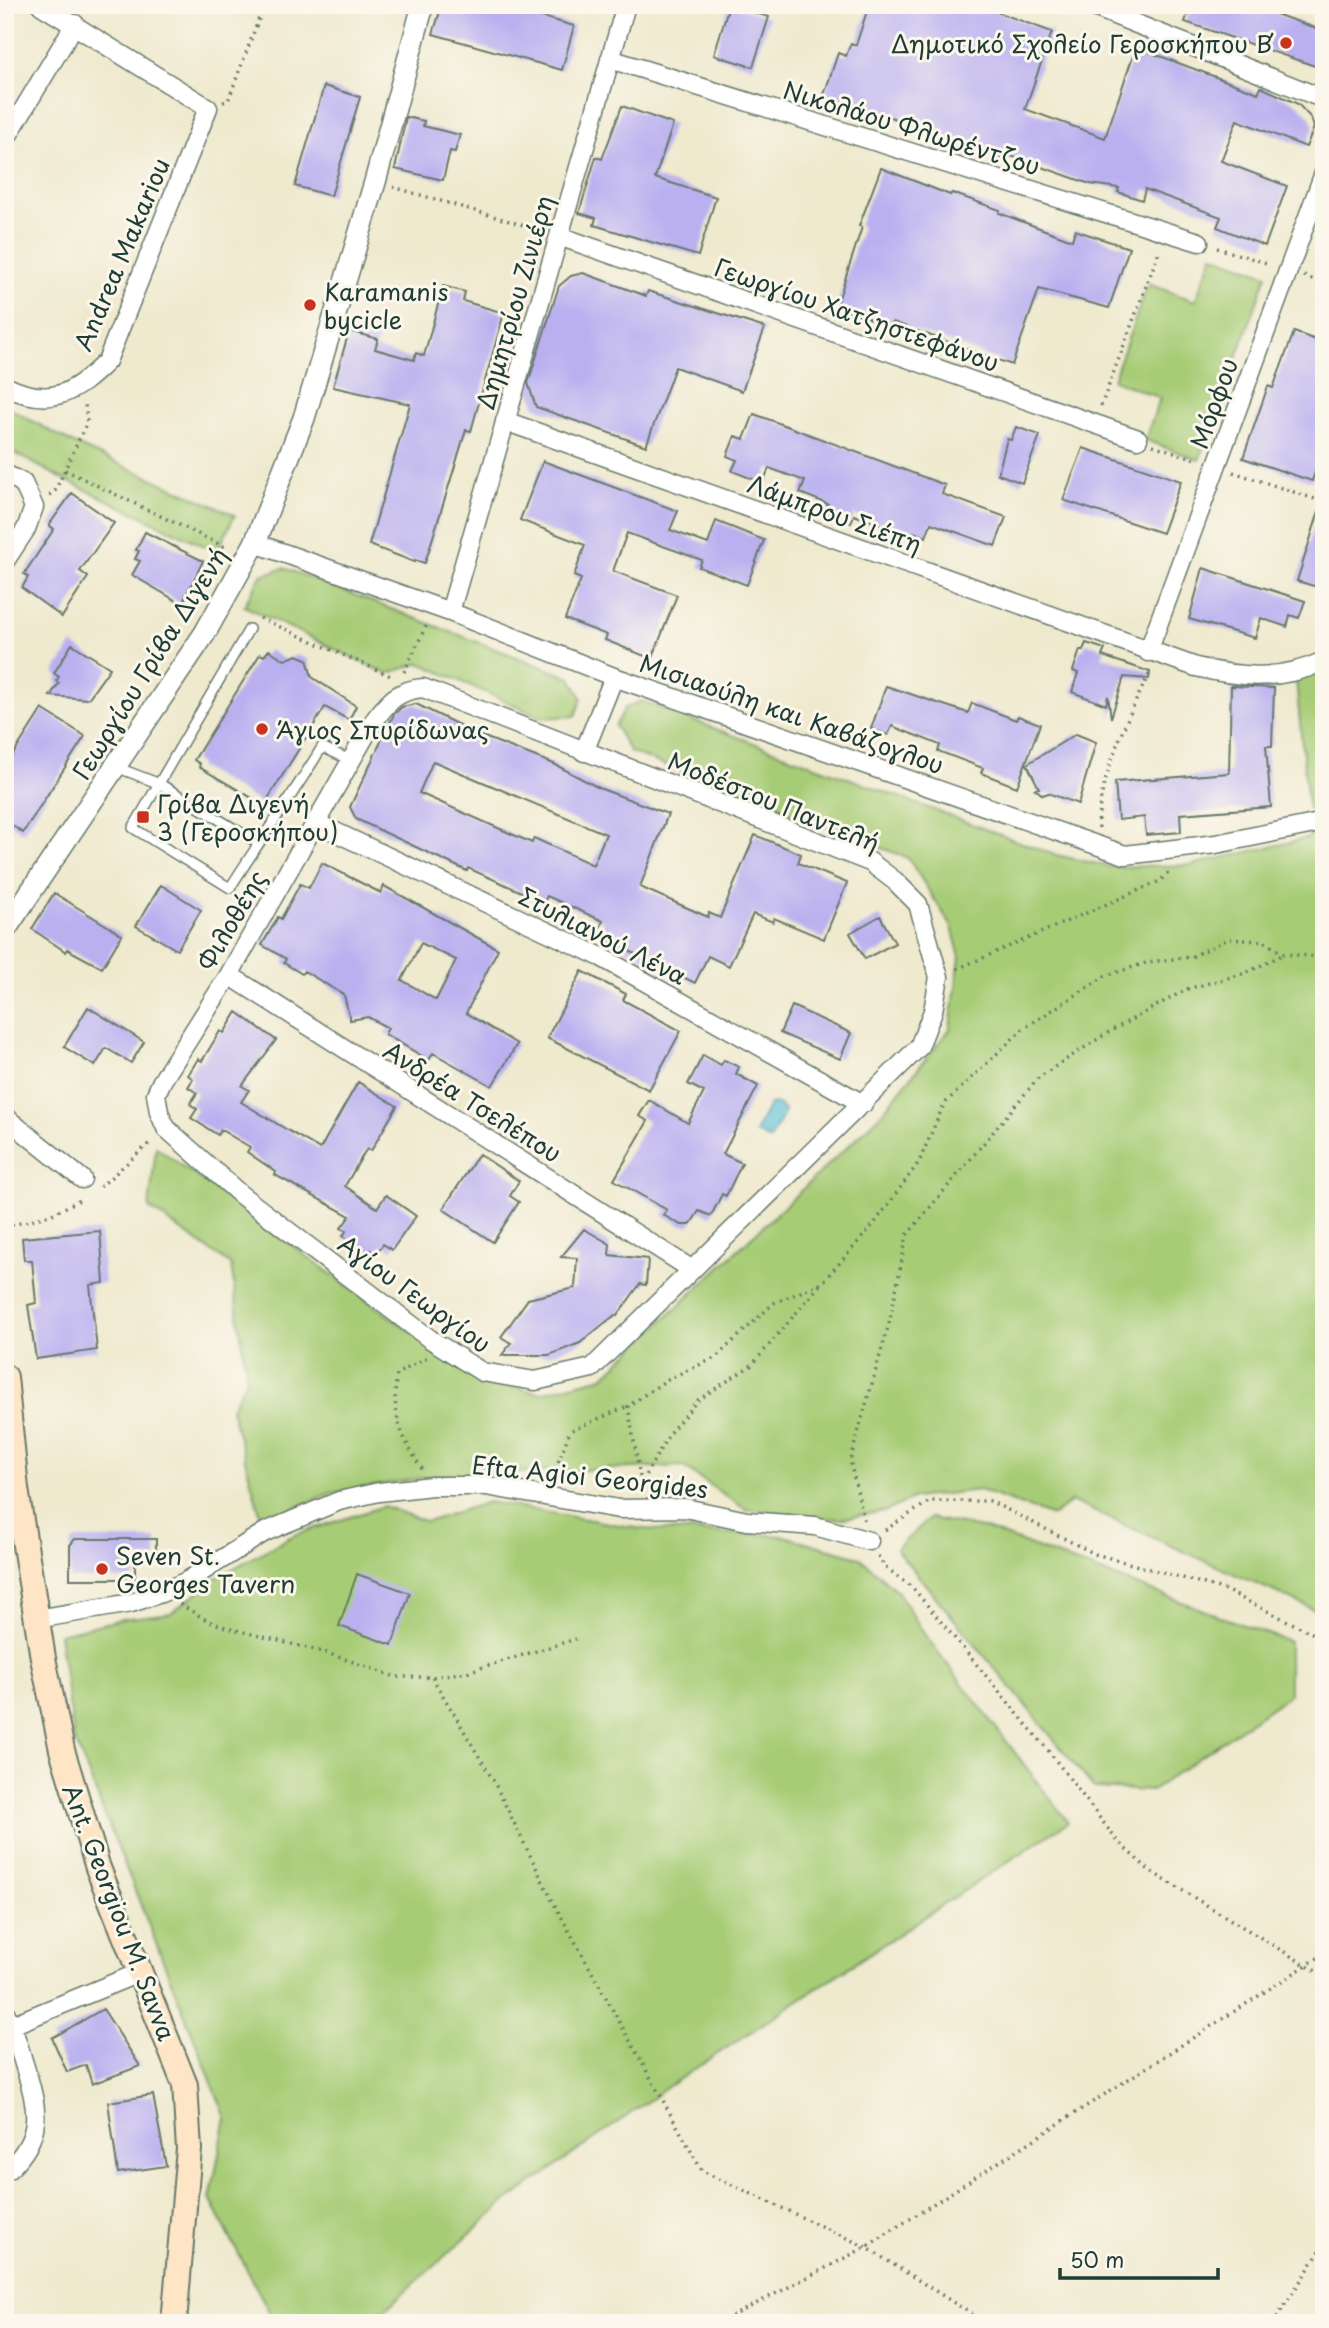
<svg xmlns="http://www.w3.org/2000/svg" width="1329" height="2328" viewBox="0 0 1329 2328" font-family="'Playpen Sans',sans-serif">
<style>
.green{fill:#a7cc76;stroke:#638455;stroke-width:2}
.water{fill:#57bdd5;stroke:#3b7d84;stroke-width:2}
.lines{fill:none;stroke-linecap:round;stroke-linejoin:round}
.stream{stroke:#57bdd5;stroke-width:6}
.building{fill:#bab0f0;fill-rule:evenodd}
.service-casing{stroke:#68796a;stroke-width:12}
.minor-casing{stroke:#68796a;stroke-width:21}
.tertiary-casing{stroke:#68796a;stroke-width:24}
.secondary-casing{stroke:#68796a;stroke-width:28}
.path{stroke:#68796a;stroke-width:3.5;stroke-dasharray:2 5;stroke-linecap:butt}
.service{stroke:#fff;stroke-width:9}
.minor{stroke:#fff;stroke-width:18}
.tertiary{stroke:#fff;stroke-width:21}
.secondary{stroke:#fde5c5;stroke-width:24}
.poi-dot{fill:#c8321e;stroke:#fbf7ec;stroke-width:2.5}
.labels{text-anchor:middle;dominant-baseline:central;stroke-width:6;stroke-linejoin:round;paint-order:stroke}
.poi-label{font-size:24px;fill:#1f3d34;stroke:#fbf7ec;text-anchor:start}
.street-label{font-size:24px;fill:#1f3d34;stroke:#fbf7ec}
</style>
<rect width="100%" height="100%" fill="#fbf7ec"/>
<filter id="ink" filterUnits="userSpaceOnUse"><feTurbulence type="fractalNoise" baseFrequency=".0143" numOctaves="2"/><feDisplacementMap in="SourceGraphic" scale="14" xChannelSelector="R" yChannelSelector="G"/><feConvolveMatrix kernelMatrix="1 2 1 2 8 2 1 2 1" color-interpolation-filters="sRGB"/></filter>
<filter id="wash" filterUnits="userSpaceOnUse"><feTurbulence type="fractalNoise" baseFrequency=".00686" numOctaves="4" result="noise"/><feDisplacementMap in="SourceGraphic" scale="28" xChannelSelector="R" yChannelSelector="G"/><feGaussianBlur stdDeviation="1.57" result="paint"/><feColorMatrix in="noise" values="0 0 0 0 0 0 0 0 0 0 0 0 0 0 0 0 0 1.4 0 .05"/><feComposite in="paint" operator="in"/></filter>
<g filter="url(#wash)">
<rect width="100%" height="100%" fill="#efe9ce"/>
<path class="green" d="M1213,255L1267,275L1199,460L1145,440L1160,398L1113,380L1148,284L1195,301Z
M5,406L74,444L235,515L217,552L61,478L5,448Z
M284,568L571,678L582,698L575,716L543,718L420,663L387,674L244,606L261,575Z
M1324,667V820L1308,808L1296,680Z
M641,701L1052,854L1111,867L1191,865L1308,838L1324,820V1614L1071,1501L1053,1516L979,1490L914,1498L886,1511L839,1519L745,1509L682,1466L434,1476L331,1493L262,1521L231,1409L247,1378L231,1265L149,1208L156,1147L477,1380L540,1393L603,1377L878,1118L950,1029L960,957L952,927L908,858L630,752L615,726L625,708Z
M488,1502L642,1529L784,1536L859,1557L898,1592L925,1635L1068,1822L669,2086L503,2204L370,2323H275L210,2199L226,2118L74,1738L59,1634L122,1619L171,1613L214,1579L294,1535L384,1506L427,1522Z
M930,1518L986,1529L1289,1642V1695L1151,1791L1094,1788L896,1549Z"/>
<path class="water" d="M769,1104L779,1105L785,1112L770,1140L755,1133Z"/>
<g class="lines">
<path class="stream" d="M5,2315L8,2323"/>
</g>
<g id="blocks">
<path class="building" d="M442,5H500L574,26L562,70L433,34Z
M729,5L769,17L753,67L714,55Z
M869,5H978L1052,32L1025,109L1105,138L1136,47L1258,93L1261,87L1298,104L1311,118L1314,127L1306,147L1237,120L1221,161L1287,186L1265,246L1217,227L1221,217L1145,189L1142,200L1118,192L1119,188L1090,184L1008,155L1006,160L905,122L878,113L877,117L823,98L838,53L846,56L851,43L856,45Z
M1191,5H1250L1324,31V69L1185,22Z
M324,86L360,97L331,196L295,186Z
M622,106L673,124L655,178L716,197L698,256L594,225L596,218L579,213L596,157L602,159Z
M406,117L424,121L423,126L460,135L455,152L450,151L443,180L395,169Z
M881,168L950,195L952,193L1000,210L999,213L1072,240L1075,230L1129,248L1109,308L1039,289L1012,365L893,322L892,326L836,307L862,227L859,226Z
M583,273L646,296L648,291L765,328L742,391L675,367L646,446L536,407L528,383L559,286L571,276Z
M443,286L465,292L463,301L504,313L471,431L466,430L425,563L415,560V562L369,545L410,404L333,387L349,331L378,339L375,349L414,360L416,353L424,356Z
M1294,332L1324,343V446L1312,481L1243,458L1268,386L1273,388Z
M754,414L945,485L942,494L1006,517L995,546L931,523L926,537L913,532L911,536L854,515L851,523L825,513L828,504L800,493L805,481L769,468L763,483L732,471L737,460L727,456L735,436L744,439Z
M1016,427L1040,435L1022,483L998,474L1007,439L1011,440Z
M1083,448L1181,481L1162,533L1063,500Z
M543,461L678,511L670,530L708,544L716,521L764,540L747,585L699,567L702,560L627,533L613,571L677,595L652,659L605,640L607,635L565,619L581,579L574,576L585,545L520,520Z
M72,493L114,523L80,571L88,577L62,617L22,588L28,577L24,574L54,529L49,525Z
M1320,508L1324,509V589L1297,581Z
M145,532L203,561L182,604L132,575L140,561L135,559L139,551L136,550Z
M1203,568L1305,601L1299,618L1290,615L1287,627L1261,618L1255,638L1189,619Z
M1086,643L1105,649L1102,656L1150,672L1149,679L1124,677L1111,718L1108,696L1106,705L1072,692L1078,673L1073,671L1080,650H1083Z
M72,644L110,668L88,699L50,696L59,683L56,681L59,677L54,673Z
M269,650L285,660L297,655L307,659L312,677L356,706L349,720L325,707L264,805L199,767L200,764L194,760L260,654L264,656Z
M886,686L968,713L972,703L1016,720L1018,716L1040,724L1017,787L981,773L983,768L938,751L940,745L892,726L888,735L871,729Z
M1231,686L1274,688L1272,746H1266L1271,807L1180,814L1181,832L1146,835L1144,817L1118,820L1115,782L1229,773Z
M416,704L479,735L554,764L599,788L668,814L640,887L708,917L709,913L720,918L755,835L801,854L798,863L847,883L824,939L774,918L773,922L753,914L729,966L708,956L695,983L611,942L613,939L598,932L603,921L547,896L544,902L468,868L467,871L356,819L350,807L394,714L402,707ZM433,761L606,834L593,865L534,838L532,843L419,793Z
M42,709L85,736L23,833L5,820V767Z
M1076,734L1096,742L1078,804L1048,793L1043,795L1035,789L1039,788L1027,764Z
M322,863L381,893L384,886L498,949L466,1013L517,1044L492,1086L433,1053L429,1060L385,1034L388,1028L368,1017L350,1020L344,995L304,971L302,974L284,963L286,959L262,945L278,917L281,919L300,884L309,888ZM421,943L456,960L436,1000L402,980Z
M161,885L201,910L177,950L136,926Z
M54,893L122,935L102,968L67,949L66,952L32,929Z
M880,916L895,943L865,959L850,933Z
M582,971L626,994L623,1000L681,1031L649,1090L547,1038Z
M792,1006L851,1033L840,1059L780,1033Z
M88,1007L144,1042L131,1063L106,1048L95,1066L64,1047Z
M237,1012L276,1040L242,1086L249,1090L241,1102L279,1125L320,1149L358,1082L397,1106L371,1151L367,1149L364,1153L345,1186L377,1208L386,1195L416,1216L392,1250L383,1244L376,1254L370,1250L367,1253L343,1236L346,1231L341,1228L350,1216L275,1175L276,1172L247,1152L250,1147L221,1130L218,1135L191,1118L197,1109L190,1104L197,1093L188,1087L193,1079L188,1075L198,1059L202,1061L220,1031L224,1033Z
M703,1055L721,1065L724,1060L739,1067L736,1074L758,1086L723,1154L742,1163L726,1196L722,1194L711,1216L699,1211L690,1225H681L663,1215L667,1210L614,1180L648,1121L639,1116L649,1100L688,1123L704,1092L688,1084Z
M479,1154L519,1181L510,1196L519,1202L493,1242L443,1209Z
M584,1229L610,1244L609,1255L648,1259L646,1285L640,1284L617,1316L615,1315L580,1343L549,1355H502L511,1343L501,1337L528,1299L575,1288L577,1258L561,1257Z
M100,1231L104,1283L90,1285L97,1350L36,1359L28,1305L36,1303L32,1260H24L22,1238Z
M75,1539H156V1558H135V1579H70V1545Z
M357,1574L410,1593L392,1645L339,1626Z
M103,2009L140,2066L92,2084L86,2065L67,2072L52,2038Z
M153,2095L166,2166L118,2173L108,2102Z"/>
</g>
</g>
<g filter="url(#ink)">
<use href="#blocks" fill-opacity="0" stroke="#68796a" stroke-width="2"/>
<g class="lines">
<defs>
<path id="service" d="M249,629L133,828L230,888C260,840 293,795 322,747L350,760
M116,767L160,784L258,843"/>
<path id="minor" d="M1089,5L1324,99
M610,59L1199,242
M5,140L75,24
M559,236L1138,439
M5,386C50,408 74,394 107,361L208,108L41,5
M505,421L1196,667C1241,678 1281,681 1324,661
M5,474L23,483L34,507L26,529L5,561
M255,543L450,612L614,677L1125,855L1216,844L1324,822
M450,612L626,5
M1148,652L1324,173
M423,688L870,862L895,881L918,904L939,977L933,1011L919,1047L592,1368L535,1381L482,1372L430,1339L241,1195L166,1128L159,1112L156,1094L162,1081L229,975L373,722C388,702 397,690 423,688Z
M584,752L614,677
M314,822L601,957L863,1104
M229,975L691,1269
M5,1117L82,1179
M36,1619L131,1603L161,1593L187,1581L265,1532L339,1501L379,1492L432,1486H486L619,1509L685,1508L747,1521L815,1526L869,1541
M5,2012C14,2029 19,2047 24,2064C38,2108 45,2136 8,2170
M12,2025L141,1972"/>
<path id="tertiary" d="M5,930L205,633L255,543L304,418L375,182L423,5"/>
<path id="secondary" d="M5,1377L16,1489L43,1658L62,1750L98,1868L185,2085L189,2149L174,2323"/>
</defs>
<use href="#service" class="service-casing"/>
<use href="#minor" class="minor-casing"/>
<use href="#tertiary" class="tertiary-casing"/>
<use href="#secondary" class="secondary-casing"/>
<path class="path" d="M223,102L228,101L264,5
M393,187L540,230
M1217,248L1270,264
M1304,276L1324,284
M1101,406L1160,249
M1153,445L1199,460
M65,470L229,549
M1233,472L1324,502
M49,495L55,491L87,422L85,404
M260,618L393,677
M404,672L428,622
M1099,828C1094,790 1132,705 1151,671
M957,969L1160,881L1171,870
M100,1187L152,1141
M5,1227L50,1215L82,1199
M422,1469C400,1435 391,1414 397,1374L427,1357
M544,1476L556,1468L570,1431L628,1406
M642,1481L671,1431L698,1400L752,1365L820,1285
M636,1489L641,1483L628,1406L668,1379L715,1358L774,1303L822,1283L874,1224L919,1162L944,1104L1023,1029L1105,976L1149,962L1191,957L1228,939L1263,941L1284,954L1324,957
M864,1520L850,1461L890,1320L907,1235L1039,1077L1109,1032L1187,989L1246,973L1284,954
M885,1530L930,1501H990L1095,1554L1223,1589L1312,1633L1324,1647
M878,1556L885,1567L912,1587L1047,1749L1119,1843L1150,1871L1324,1976
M180,1604L208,1621L228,1628L327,1653L396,1677H432L467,1672L576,1639
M432,1677L493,1780L552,1900L702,2171L866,2247L986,2323
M719,2323L866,2247L1324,1954
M1273,2323L1324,2245
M1313,2323L1324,2306"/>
<use href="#service" class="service"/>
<use href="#minor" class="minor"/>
<use href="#tertiary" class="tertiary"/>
<use href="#secondary" class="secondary"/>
</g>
</g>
<g class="poi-dot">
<circle cx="1286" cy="43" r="7"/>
<circle cx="310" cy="305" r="7"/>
<circle cx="262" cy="729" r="7"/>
<rect x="136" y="810" width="14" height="14" rx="3.5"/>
<circle cx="102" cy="1569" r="7"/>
</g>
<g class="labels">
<g class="poi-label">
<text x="1272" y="43" text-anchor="end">Δημοτικό Σχολείο Γεροσκήπου Β΄</text>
<text x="324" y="291">Karamanis<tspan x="324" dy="28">bycicle</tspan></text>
<text x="276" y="729">Άγιος Σπυρίδωνας</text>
<text x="157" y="803">Γρίβα Διγενή<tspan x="157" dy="28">3 (Γεροσκήπου)</tspan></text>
<text x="116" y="1555">Seven St.<tspan x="116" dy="28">Georges Tavern</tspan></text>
</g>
<g class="street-label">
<text transform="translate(912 127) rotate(17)">Νικολάου Φλωρέντζου</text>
<text transform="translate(121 254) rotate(-67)">Andrea Makariou</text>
<text transform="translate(514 302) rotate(-74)">Δημητρίου Ζινιέρη</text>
<text transform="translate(857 314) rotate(19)">Γεωργίου Χατζηστεφάνου</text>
<text transform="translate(1213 403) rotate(-70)">Μόρφου</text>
<text transform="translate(835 513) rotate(20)">Λάμπρου Σιέπη</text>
<text transform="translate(149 663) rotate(-58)">Γεωργίου Γρίβα Διγενή</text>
<text transform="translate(792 713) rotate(19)">Μισιαούλη και Καβάζογλου</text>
<text transform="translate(774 801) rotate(22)">Μοδέστου Παντελή</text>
<text transform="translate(231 920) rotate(-60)">Φιλοθέης</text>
<text transform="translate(603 935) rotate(27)">Στυλιανού Λένα</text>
<text transform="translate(473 1101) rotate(32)">Ανδρέα Τσελέπου</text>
<text transform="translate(415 1293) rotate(36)">Αγίου Γεωργίου</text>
<text transform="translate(590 1476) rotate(6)">Efta Agioi Georgides</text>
<text transform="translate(120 1912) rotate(69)">Ant. Georgiou M. Savva</text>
</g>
</g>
<rect width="1329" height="2328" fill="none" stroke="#fbf7ec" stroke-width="28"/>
<path d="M1060 2268v10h158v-10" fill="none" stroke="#1f3d34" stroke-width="3.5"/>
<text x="1070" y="2268" font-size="21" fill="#1f3d34" stroke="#fbf7ec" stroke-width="5" paint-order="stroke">50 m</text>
</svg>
